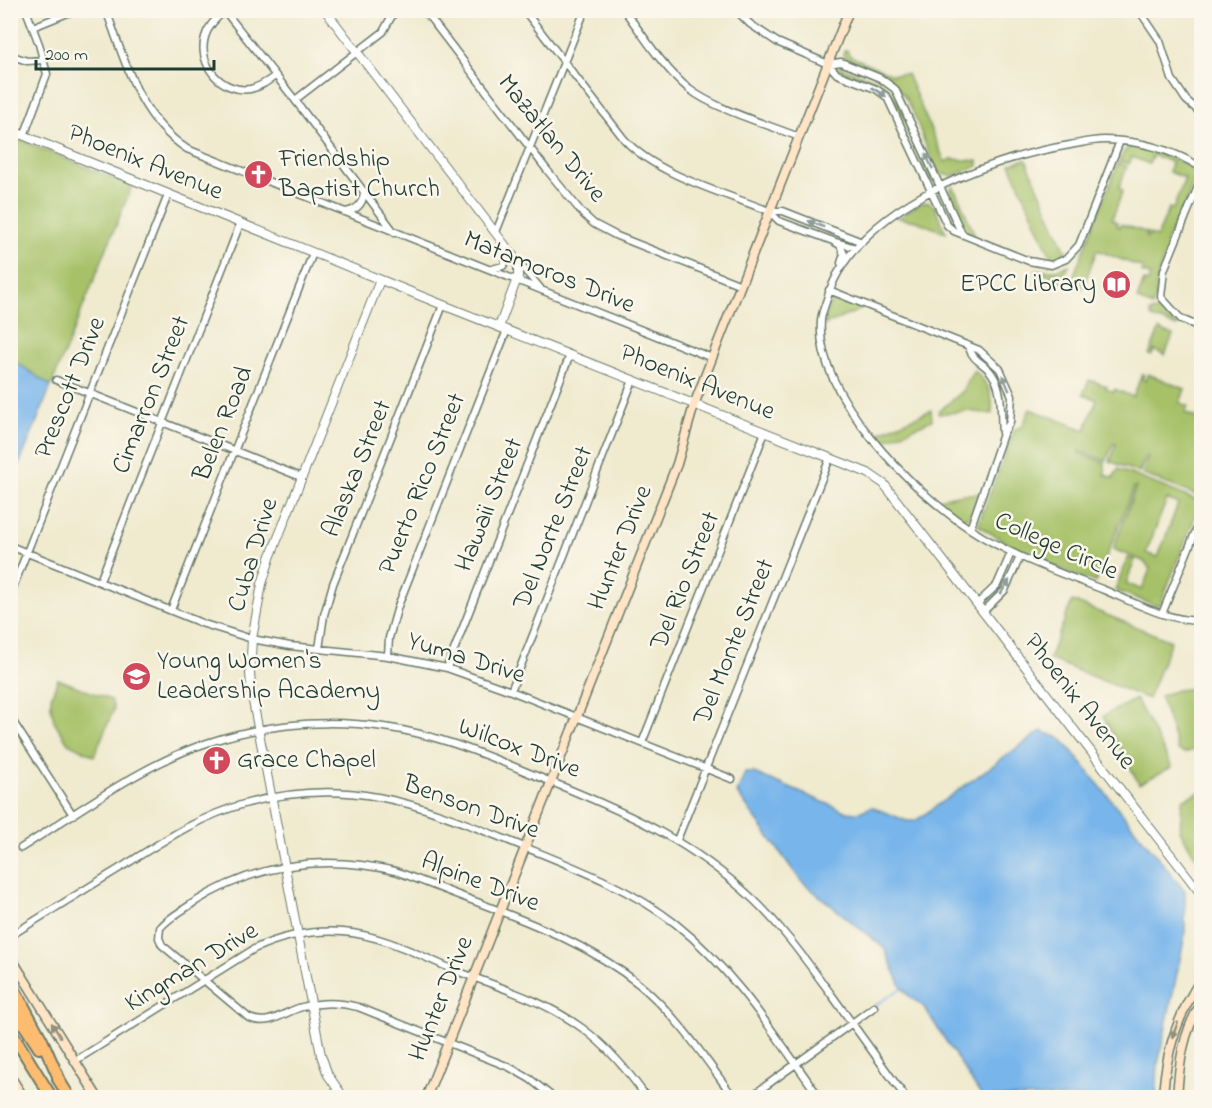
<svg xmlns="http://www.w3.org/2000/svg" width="1212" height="1108" viewBox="0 0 1212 1108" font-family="'Indie Flower',sans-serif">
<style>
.green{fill:#a6c168;stroke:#627f4e;stroke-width:1.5;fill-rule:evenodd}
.water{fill:#78b5eb;stroke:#4c7990;stroke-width:1.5}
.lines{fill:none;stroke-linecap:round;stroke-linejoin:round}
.stream{stroke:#78b5eb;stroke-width:1.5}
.minor-casing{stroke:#687a6a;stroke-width:9}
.tertiary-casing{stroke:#687a6a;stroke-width:10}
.secondary-casing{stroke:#687a6a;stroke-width:11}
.motorway-casing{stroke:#687a6a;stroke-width:14}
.minor{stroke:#fff;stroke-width:6}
.tertiary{stroke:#fff;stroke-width:8}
.secondary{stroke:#ffe4c6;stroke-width:8}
.motorway{stroke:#febc70;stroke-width:10}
.oneway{fill:#8f9e9a}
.oneway2{fill:#8f907d}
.labels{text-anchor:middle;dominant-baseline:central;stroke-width:5;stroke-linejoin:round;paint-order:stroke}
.street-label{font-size:26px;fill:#1f3d34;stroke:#fbf7ec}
.poi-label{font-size:26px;fill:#1f3d34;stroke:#fbf7ec;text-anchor:start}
</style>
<rect width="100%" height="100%" fill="#fbf7ec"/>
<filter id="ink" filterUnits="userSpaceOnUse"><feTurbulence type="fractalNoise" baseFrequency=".0167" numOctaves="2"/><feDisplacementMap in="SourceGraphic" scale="12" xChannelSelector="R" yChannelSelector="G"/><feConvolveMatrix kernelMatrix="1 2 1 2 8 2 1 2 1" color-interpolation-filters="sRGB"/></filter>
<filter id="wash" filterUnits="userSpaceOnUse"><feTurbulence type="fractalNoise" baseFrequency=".008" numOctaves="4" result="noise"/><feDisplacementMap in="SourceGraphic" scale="24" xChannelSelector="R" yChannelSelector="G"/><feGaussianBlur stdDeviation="1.35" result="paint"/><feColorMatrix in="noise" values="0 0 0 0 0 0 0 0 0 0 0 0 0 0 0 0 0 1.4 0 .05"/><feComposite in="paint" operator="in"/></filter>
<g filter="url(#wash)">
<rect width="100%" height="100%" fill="#f0eacf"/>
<path class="green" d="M847,50L850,56L891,74H907L945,162L951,159L978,161V166L953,176L940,174C922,148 919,113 899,89C885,71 856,74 843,55L844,51Z
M839,66C853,72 871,76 883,84C904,98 923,156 934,181H930C920,158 901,100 881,87C868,79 852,75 838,70Z
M11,136L132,186L51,386L20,365L11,361Z
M1130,147C1149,149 1185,159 1196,175L1180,219L1175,222L1166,243L1167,251L1158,274L1156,297L1152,307L1137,299L1144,281L1148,282L1150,275L1141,272L1143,268L1097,250L1082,289L1070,285L1118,163L1127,167L1119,188L1123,190L1112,219L1118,223L1117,226L1120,227L1121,224L1148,233L1146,237L1148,238L1150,234L1157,237L1169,208L1173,209L1185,178L1169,172L1171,162L1153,155L1149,164L1132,157L1129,164L1119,161L1125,150Z
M1026,159L1066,251L1065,257L1055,260L1052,259L1010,164Z
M953,185L975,235L963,230C957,216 944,199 953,185Z
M929,202L935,207L946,233L916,221L898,218L921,203Z
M1069,265L1062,282L1035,270H1056Z
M838,298L858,307L860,310L825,325L826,314L831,301Z
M1162,310L1170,321L1178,325L1177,327L1152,318L1150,312Z
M1159,330L1173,335L1165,355L1154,350L1152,355H1149Z
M974,370C988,383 994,395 992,414L967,411L939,414L938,412L962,392Z
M1142,374L1144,375L1142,379L1145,381L1148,374L1185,389L1180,403L1188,406L1185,413L1201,420V497L1142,474L1148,457L1146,456L1139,473L1110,461L1116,444H1113L1106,461L1080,451L1079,453L1105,463V475L1113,478L1118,469L1201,502L1160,605H1154L1115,590L1128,558L1135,560L1126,583L1142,590L1150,569L1143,561L1113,549L1136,487H1134L1096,583L1028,556L979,526V522L1015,429L1022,427L1030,409L1085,430L1097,400L1083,394L1089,380L1107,386L1106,389L1114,392L1115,389L1133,397ZM1167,499L1178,504L1158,557L1146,553Z
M931,410L932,420L882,442L876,437L878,433Z
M962,494H977L979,496L971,516C959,523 947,507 938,499Z
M1072,601L1171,641L1148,699L1049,659Z
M58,679L111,700L114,709L94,756L68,743L54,721L51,707V697Z
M1196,688L1201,690V748L1184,753L1178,750L1160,696L1177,690Z
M1136,699L1172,767L1139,784L1103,716Z
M1201,791V860L1194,855L1180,830L1182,800Z"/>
<path class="water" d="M11,361L20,365L51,386L11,485Z
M1041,731L1062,739L1185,891V935L1158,1064L1156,1097H982L924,1007L909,996L902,988L884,948L801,881L737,793L745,773H754L847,812L856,813L872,807L907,821H915Z"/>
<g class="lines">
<path class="stream" d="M874,1006L902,988"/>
</g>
</g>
<g filter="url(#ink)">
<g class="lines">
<defs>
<path id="minor" d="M106,10C126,63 138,117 187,149L712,358
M224,10L295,100L395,233
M424,10L547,170L583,214L594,224L617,236L741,285
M524,10L624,139C656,175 724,193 769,211L779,221L833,241L840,245L844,254L841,263
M624,10C644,36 663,68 689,89C715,109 766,124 799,137
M736,10L750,24L777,42L828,64L837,74L876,89L887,97L947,225L954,231L1029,261L1051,265L1066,259L1079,245L1120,141
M1139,10L1160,41L1172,79L1186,100L1202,114
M224,11C216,19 208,26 205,37C197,65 222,93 250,89C260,87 267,82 275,76
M33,27L75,10
M10,55L27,61L44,60
M828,64L841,62L880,78L895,89L962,234
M295,100L383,32L395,10
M24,136L47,74L39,44L26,10
M1202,168C1171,149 1139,140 1104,140C1093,140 1081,143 1070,145C984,159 851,210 826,302C824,308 821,315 821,321C815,395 913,492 970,529C1011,556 1058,572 1104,590C1135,603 1168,621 1202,621
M1202,177L1164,270L1161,297L1181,319L1202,328
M769,211H783L862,242
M344,212C356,211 363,205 364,192
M496,232L585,10
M836,242L856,248
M518,262L540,288
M492,269L503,266L509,257V250
M829,290L979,350L1000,369L1012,396L1010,422L1003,434L970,529
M968,346C974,363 984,362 992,374C1004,391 1000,414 1002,433
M56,380L301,477
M10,546L204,624L252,639L290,646L388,656L447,668L511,691L732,779
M100,581L240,224
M10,595L168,195
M977,604L997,585L1011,553
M171,610L313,253
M983,612L1005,590L1020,557
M1162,614L1202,516
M319,649L324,615L333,584L443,305
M388,656L389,638L398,606L507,330
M447,668L570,355
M511,691L633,380
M10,717L73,815
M642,743L765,432
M677,840L830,458
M21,848C78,812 146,762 210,742C287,717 368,717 445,741C482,752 518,769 554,783C632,815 691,841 754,900C783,928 807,962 831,994C856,1029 881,1063 906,1098
M10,936C49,912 87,888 125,865C163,841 200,816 244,804C355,773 427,808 527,848C579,869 631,889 676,924C735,971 776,1037 820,1098
M75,1061L254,949C282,936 313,930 343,932C382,935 419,955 454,970C498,987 544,1000 582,1028C608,1047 629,1072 647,1098
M554,1098L530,1079L509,1067L358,1007C339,1002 321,1002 302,1007C283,1012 270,1027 249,1018L162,945L159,938L160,928C169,917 182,911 193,903C256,863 323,854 395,871C423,881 449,892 477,902C534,924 592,946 640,985C678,1017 705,1058 734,1098
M749,1098L874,1007"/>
<path id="tertiary" d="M325,10L514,257L518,267V276L499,327
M10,130L443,305L830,458L868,473L884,484L1202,895
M344,1098L328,1075L321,1055L252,696L250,674L252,639L262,584L270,558L380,280"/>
<path id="secondary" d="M10,956L98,1098
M10,1076L24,1098
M426,1098L677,464L694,405L712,358L849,10
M1163,1098C1165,1053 1177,1015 1202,978
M1177,1098C1179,1064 1183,1031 1202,1002"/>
<path id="motorway" d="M10,981L42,1040L61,1083
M10,1003L39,1048
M10,1030L52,1098
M58,1079L70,1098"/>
</defs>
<use href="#minor" class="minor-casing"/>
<use href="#tertiary" class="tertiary-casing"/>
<use href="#secondary" class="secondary-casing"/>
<use href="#motorway" class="motorway-casing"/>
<use href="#minor" class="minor"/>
<use href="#tertiary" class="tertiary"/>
<use href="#secondary" class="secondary"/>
<use href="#motorway" class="motorway"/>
</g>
<defs><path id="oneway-solid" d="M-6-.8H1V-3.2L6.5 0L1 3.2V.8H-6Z" transform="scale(1.5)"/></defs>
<g class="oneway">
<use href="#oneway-solid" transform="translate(879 92) rotate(32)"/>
<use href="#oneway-solid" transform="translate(929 161) rotate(-115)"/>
<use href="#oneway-solid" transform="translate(816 224) rotate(-158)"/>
<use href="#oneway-solid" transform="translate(1006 383) rotate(-113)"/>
<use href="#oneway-solid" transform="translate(1005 587) rotate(-58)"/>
</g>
<g class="oneway2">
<use href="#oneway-solid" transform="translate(56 1030) rotate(-122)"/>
<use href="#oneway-solid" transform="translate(1175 1030) rotate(110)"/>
</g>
</g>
<defs>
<symbol id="church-disc" viewBox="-11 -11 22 22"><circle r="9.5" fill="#d1495b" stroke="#fbf7ec"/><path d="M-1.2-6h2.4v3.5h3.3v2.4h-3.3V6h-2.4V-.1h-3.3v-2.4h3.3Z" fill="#fff"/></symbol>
<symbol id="library-disc" viewBox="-11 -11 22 22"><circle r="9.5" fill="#d1495b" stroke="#fbf7ec"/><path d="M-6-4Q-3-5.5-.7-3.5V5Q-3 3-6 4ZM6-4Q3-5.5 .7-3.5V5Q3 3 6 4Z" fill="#fff"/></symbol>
<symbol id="school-disc" viewBox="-11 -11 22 22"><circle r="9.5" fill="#d1495b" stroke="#fbf7ec"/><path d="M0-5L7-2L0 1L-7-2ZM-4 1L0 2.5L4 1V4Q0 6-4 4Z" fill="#fff"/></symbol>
</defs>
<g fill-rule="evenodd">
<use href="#church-disc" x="242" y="158" width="33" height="33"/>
<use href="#library-disc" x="1100" y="268" width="33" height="33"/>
<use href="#school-disc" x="120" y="660" width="33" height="33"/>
<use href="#church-disc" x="200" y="744" width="33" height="33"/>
</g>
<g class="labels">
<g class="street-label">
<text transform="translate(551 139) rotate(51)">Mazatlan Drive</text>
<text transform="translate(145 163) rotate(22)">Phoenix Avenue</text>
<text transform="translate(549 273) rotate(22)">Matamoros Drive</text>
<text transform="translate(697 383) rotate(22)">Phoenix Avenue</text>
<text transform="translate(71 388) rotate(-68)">Prescott Drive</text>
<text transform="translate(152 395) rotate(-68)">Cimarron Street</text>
<text transform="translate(224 424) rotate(-68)">Belen Road</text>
<text transform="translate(358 469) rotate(-68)">Alaska Street</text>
<text transform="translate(423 484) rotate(-68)">Puerto Rico Street</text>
<text transform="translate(490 505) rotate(-68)">Hawaii Street</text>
<text transform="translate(554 528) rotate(-68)">Del Norte Street</text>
<text transform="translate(1056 547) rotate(24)">College Circle</text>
<text transform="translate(621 548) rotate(-68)">Hunter Drive</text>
<text transform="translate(254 555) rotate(-73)">Cuba Drive</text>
<text transform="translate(686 581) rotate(-68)">Del Rio Street</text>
<text transform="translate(735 642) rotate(-68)">Del Monte Street</text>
<text transform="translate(466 659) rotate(17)">Yuma Drive</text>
<text transform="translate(1079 702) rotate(52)">Phoenix Avenue</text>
<text transform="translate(519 749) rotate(21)">Wilcox Drive</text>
<text transform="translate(471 808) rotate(20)">Benson Drive</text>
<text transform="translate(480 883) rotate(21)">Alpine Drive</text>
<text transform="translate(192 968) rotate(-31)">Kingman Drive</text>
<text transform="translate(442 999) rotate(-68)">Hunter Drive</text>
</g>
<g class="poi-label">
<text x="279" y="160">Friendship<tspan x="279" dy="30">Baptist Church</tspan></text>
<text x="1096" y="285" text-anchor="end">EPCC Library</text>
<text x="157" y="662">Young Women's<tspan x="157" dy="30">Leadership Academy</tspan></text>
<text x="237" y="761">Grace Chapel</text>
</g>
</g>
<rect width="1212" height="1108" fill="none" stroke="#fbf7ec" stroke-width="36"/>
<path d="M36 60v9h178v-9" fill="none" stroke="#1f3d34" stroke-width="3"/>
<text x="45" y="60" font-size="18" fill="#1f3d34" stroke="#fbf7ec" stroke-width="4.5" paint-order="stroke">200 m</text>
</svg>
